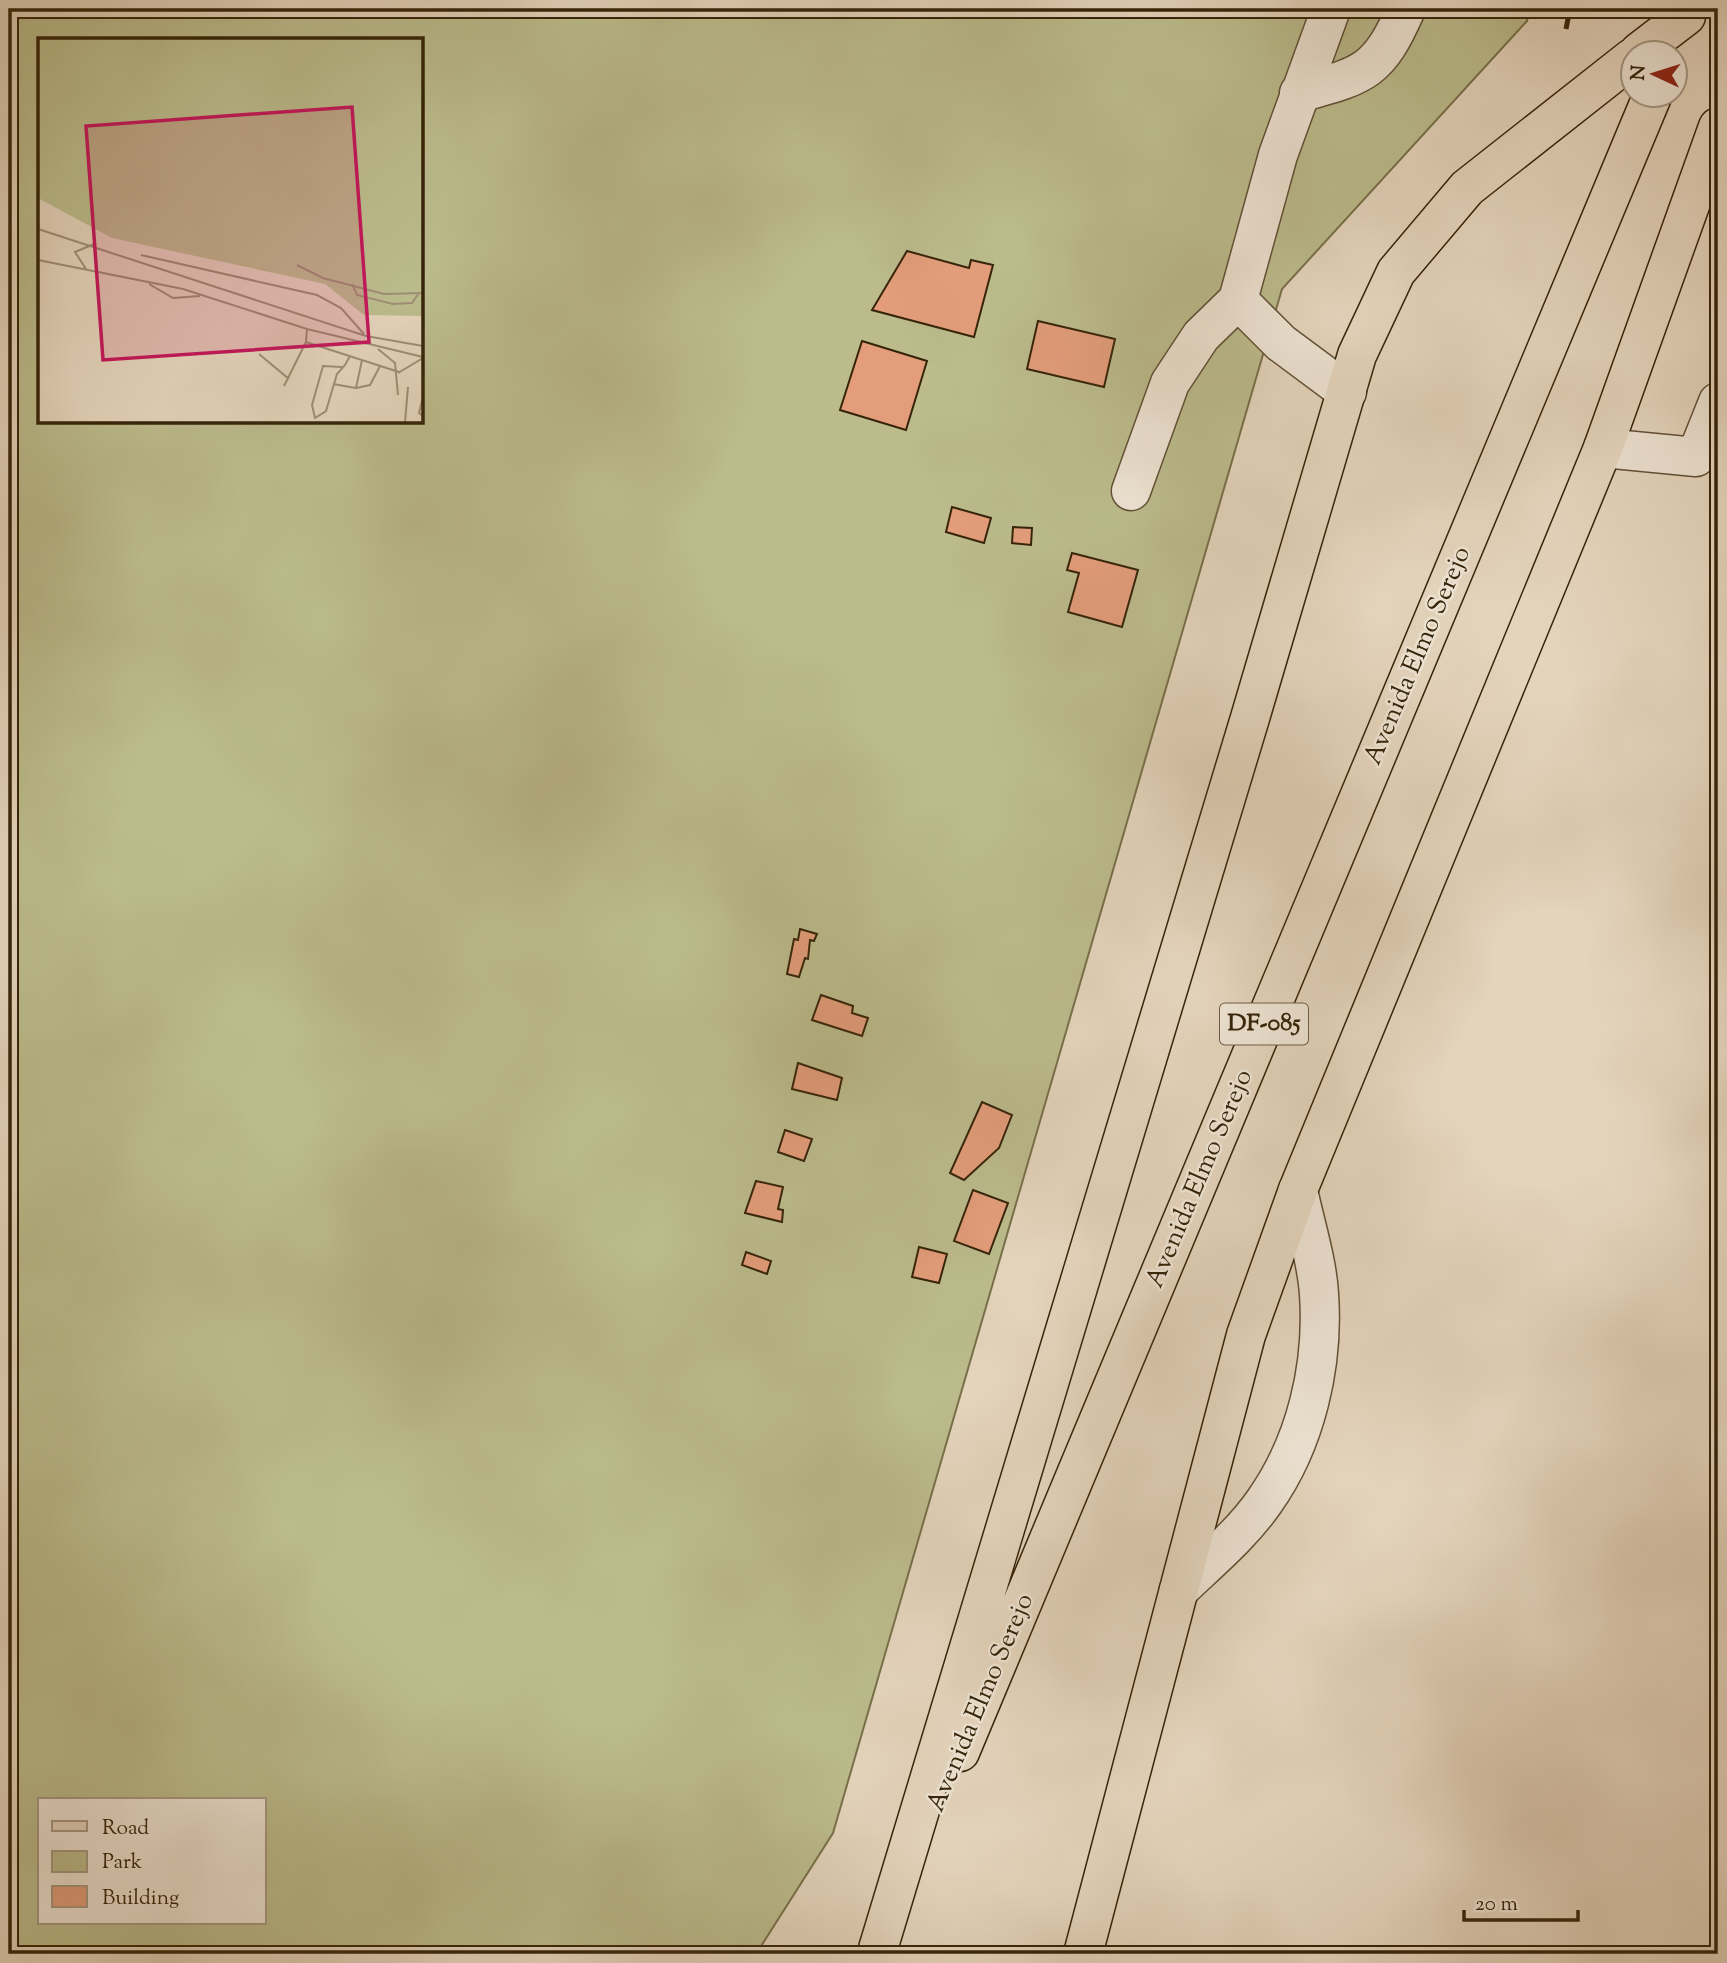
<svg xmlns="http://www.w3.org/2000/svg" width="1727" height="1963" viewBox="0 0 1727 1963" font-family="'Sorts Mill Goudy',serif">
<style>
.green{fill:#bbbb8c;stroke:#78704a;stroke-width:2;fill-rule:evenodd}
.building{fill:#e39d7b;stroke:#362409;stroke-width:2}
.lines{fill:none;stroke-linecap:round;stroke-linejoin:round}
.minor-casing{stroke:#625036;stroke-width:41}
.major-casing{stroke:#362409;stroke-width:41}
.minor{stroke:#ede3d3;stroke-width:38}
.major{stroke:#e4d4bc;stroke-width:38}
.rail{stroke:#362409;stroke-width:5;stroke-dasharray:12 12;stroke-linecap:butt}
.labels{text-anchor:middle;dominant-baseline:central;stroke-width:5;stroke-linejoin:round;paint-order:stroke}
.shield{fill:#ede3d3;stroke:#6d5d46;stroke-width:2}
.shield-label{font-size:24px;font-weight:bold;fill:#362409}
.street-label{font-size:26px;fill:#362409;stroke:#ede3d3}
.inset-road{fill:none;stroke:#9e8e74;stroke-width:2}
.view{fill:#c2185b;fill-opacity:0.15;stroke:#c2185b;stroke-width:3.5}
.inset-edge{fill:none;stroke:#362409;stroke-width:3.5}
</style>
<rect width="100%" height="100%" fill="#e4d4bc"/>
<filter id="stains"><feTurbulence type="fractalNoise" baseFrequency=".00286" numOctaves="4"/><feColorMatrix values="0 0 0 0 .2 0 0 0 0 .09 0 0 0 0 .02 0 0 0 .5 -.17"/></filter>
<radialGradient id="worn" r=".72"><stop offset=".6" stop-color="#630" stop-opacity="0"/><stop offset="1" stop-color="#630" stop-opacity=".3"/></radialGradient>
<path class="green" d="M9,9H1529L1527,21L1282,289L833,1833L756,1954H9ZM40,40H422V422H40ZM40,1800H264V1923H40Z"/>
<path class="building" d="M907,251L969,268L971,260L993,265L974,337L872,310Z
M1038,321L1115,339L1104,387L1027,369Z
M862,341L927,361L906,430L840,410Z
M952,507L991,518L984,543L946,532Z
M1013,527L1032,528L1031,545L1012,543Z
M1072,553L1138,570L1122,627L1068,612L1079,573L1067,570Z
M800,929L817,934L814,941L810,940L808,959L805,958L799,977L787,974L794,939L798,940Z
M821,995L853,1006L852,1013L868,1018L862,1036L812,1020Z
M798,1063L842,1078L837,1100L792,1089Z
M982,1102L1012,1115L999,1148L964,1180L950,1173Z
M785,1130L812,1139L804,1161L778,1152Z
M756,1181L783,1187L778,1209L783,1210L782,1222L745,1213Z
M973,1190L1008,1203L989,1254L954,1241Z
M919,1247L947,1254L939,1283L912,1277Z
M746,1252L771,1261L767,1274L742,1265Z"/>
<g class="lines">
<defs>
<path id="minor" d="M1299,93C1364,75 1378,73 1406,9
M1238,300L1281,343L1347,392
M1603,448L1696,457L1718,402
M1131,491L1170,383L1201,336L1238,300L1278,155L1331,9
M1179,1590C1208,1562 1241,1535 1264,1502C1306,1443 1324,1365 1319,1294C1317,1260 1305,1224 1298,1190"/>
<path id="major" d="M1639,52L1686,16
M960,1752L1653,94
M878,1949L1250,718L1357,355L1396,272L1467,188L1632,58
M1083,1954L1246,1335L1298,1190L1603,448L1718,127"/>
</defs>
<use href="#minor" class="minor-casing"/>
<use href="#major" class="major-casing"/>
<use href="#minor" class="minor"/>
<use href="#major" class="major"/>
<path class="rail" d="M1539,17L1542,9
M1566,29L1570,9"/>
</g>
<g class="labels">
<rect class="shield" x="1220" y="1003.5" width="88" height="41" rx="5"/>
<g class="shield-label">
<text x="1264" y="1024">DF-085</text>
</g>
<g class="street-label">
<text transform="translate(1418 656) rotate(-67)">Avenida Elmo Serejo</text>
<text transform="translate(1200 1179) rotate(-67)">Avenida Elmo Serejo</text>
<text transform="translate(981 1703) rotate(-67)">Avenida Elmo Serejo</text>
</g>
</g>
<g transform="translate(38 38)">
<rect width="385" height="385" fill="#e4d4bc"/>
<path d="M0,1H385V278L326,277L287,246L74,200L0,160Z" fill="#bbbb8c"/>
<path class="inset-road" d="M0,191L328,298L385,308M103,217L279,257L303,270L326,296M0,222L145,251L269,291L385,319M259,227L285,240L346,256L385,255M48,231L37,214L56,206M111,246L135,260L162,258M314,246L319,257L355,266L374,265L381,255M269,291L268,304L361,334M340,311L357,325L360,357M221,316L251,341M304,329L285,328L274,367L277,380L288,373L299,336L307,327L312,318M360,335L385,320M295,346L318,350L324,322M246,348L268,304M318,350L332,347L342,328M385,359L381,375L385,378M367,384L370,349"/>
<path class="view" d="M314,69L331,304L65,322L48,88Z"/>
<rect width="385" height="385" class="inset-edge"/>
</g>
<rect width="1727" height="1963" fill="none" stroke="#e4d4bc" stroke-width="35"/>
<rect x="10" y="10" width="1706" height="1942" fill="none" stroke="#362409" stroke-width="3.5"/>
<rect x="18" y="18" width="1692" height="1928" fill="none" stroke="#362409" stroke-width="2"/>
<rect x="38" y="1798" width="228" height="126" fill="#ede3d3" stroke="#a49782" stroke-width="2"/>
<rect x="52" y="1821" width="35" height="10" fill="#e4d4bc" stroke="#a49782" stroke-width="2"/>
<text x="102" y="1834" font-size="21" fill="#362409">Road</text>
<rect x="52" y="1851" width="35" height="21" fill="#bbbb8c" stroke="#a49782" stroke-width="2"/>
<text x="102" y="1868" font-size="21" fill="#362409">Park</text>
<rect x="52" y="1886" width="35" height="21" fill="#e39d7b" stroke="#a49782" stroke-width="2"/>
<text x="102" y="1904" font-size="21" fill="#362409">Building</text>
<g transform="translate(1654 74) rotate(274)"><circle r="33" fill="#ede3d3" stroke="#a49782" stroke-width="2"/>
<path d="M0-5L12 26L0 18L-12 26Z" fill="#8f2418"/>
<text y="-10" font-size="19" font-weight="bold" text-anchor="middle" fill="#362409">N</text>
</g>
<path d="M1464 1910v10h114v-10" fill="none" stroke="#362409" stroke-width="3.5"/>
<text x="1475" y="1910" font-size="21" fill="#362409" stroke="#ede3d3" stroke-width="5" paint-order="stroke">20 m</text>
<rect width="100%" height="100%" filter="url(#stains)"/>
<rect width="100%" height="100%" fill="url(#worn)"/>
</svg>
